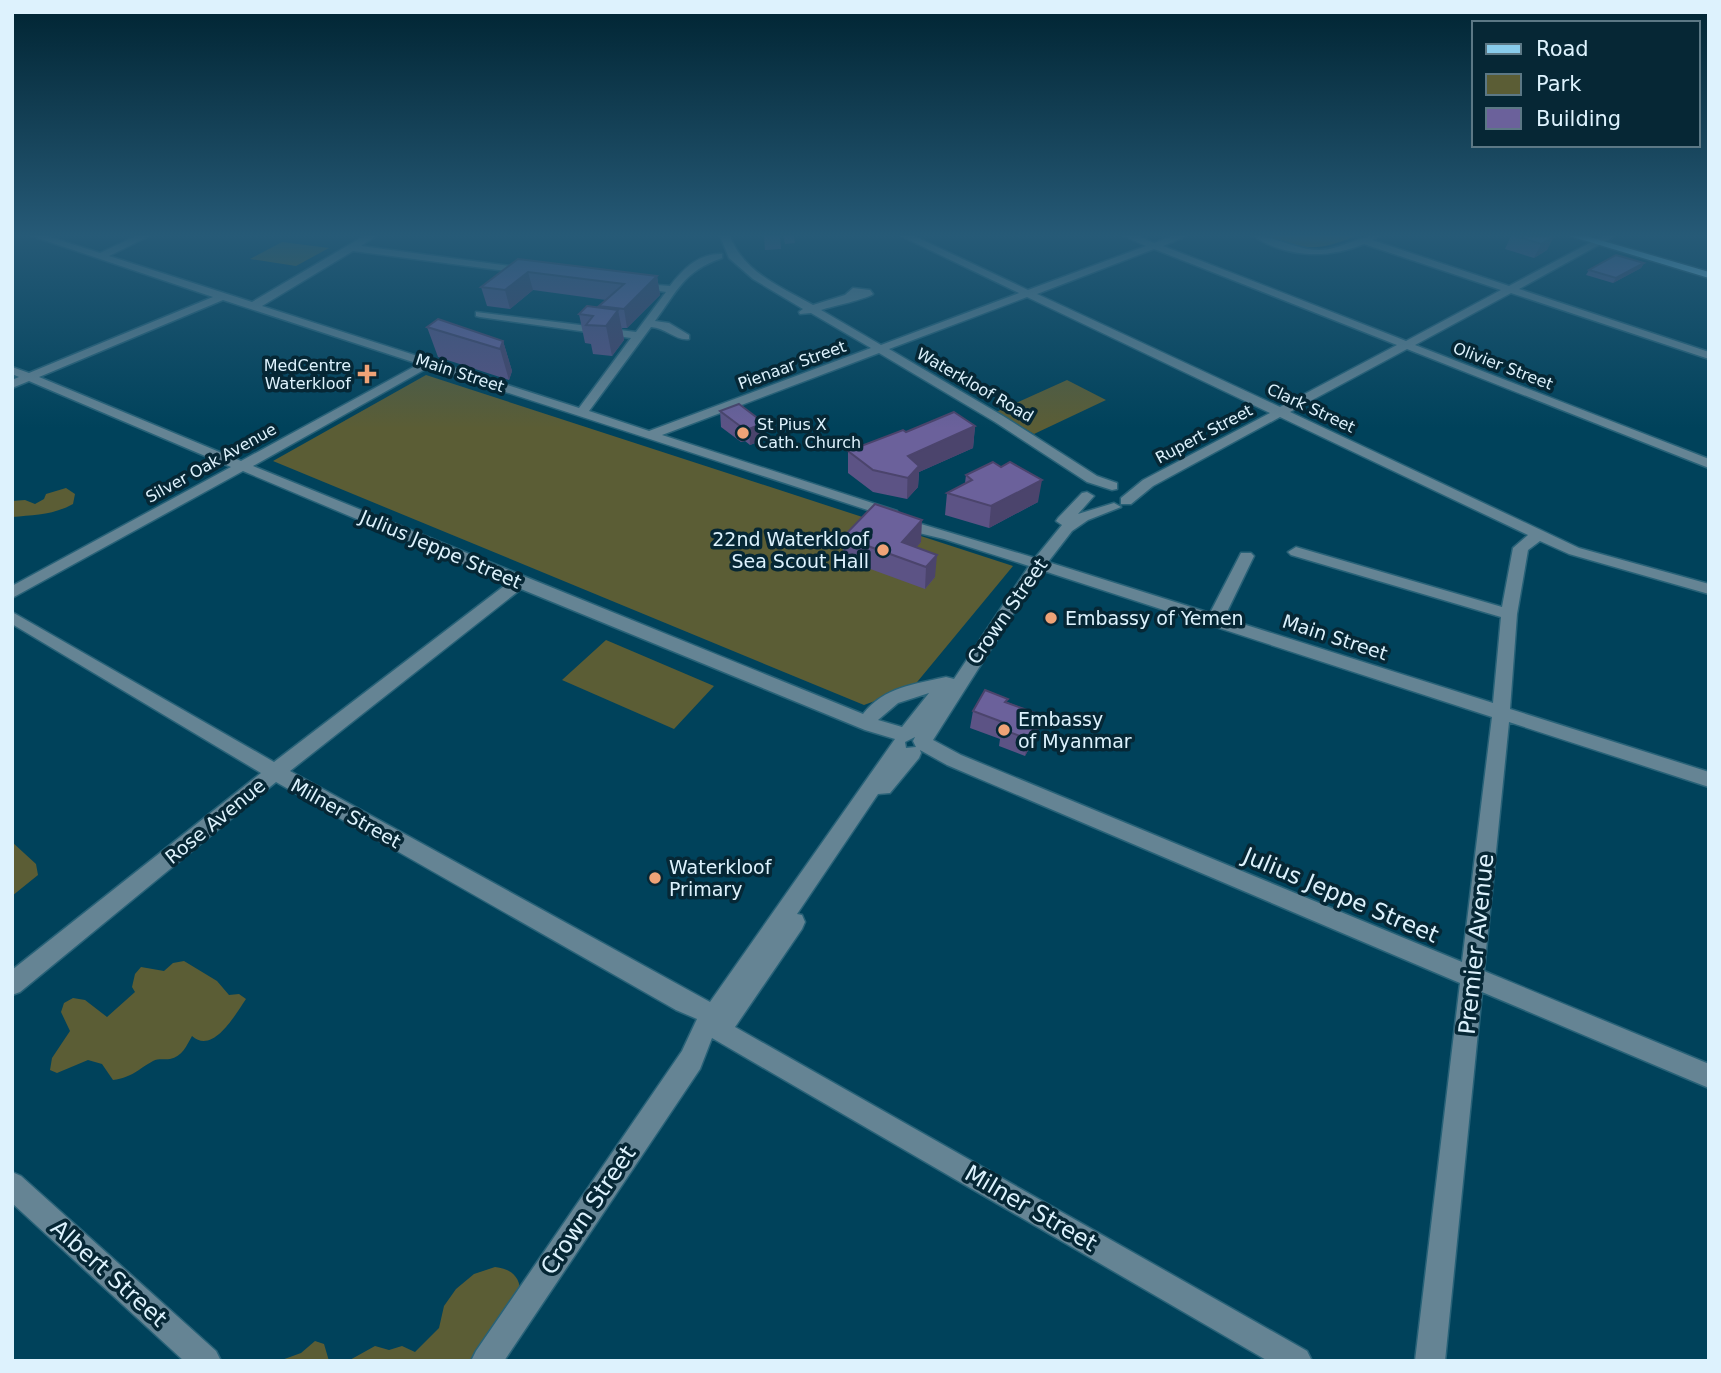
<svg xmlns="http://www.w3.org/2000/svg" width="1721" height="1373" viewBox="0 0 1721 1373" font-family="'DejaVu Sans',sans-serif">
<style>
.green{fill:#5b5d35}
.lines{fill:none;stroke-linecap:round;stroke-linejoin:round}
.minor-casing{stroke:#286278;stroke-width:3}
.major-casing{stroke:#286278;stroke-width:3}
.minor{fill:#658494;fill-rule:evenodd}
.major{fill:#88cbeb;fill-rule:evenodd}
.wall{fill:#5c5385}
.shaded-wall{fill:#4b446c}
.building{fill:#6b619b;stroke:#4b446c;stroke-width:2}
.poi-dot{fill:#efa377;stroke:#062735;stroke-width:2.5}
.labels{text-anchor:middle;dominant-baseline:central;stroke-width:7;stroke-linejoin:round;paint-order:stroke}
.far-poi-label{font-size:16px;fill:#ddf2fd;stroke:#062735;text-anchor:end}
.far-street-label{font-size:16px;fill:#ddf2fd;stroke:#062735}
.poi-label{font-size:19px;fill:#ddf2fd;stroke:#062735;text-anchor:start}
.street-label{font-size:19px;fill:#ddf2fd;stroke:#062735}
.near-street-label{font-size:23px;fill:#ddf2fd;stroke:#062735}
</style>
<rect width="100%" height="100%" fill="#00425b"/>
<path class="green" d="M1266,236H1356C1315,252 1307,250 1266,236Z
M282,242L329,248L296,266L250,259Z
M426,375L1013,566L913,687L864,705L273,461Z
M1067,380L1106,400L1034,434L996,412Z
M66,488L75,494L73,504C53,515 34,515 12,517V501L25,500L35,504L44,499L46,494Z
M606,640L714,686L674,729L562,680Z
M12,842L36,864L38,875L12,896Z
M184,961L217,981L229,995L239,994L246,999C235,1015 213,1055 192,1036C187,1045 182,1057 170,1059C164,1060 159,1058 153,1061C137,1070 133,1077 113,1080L102,1064L88,1060L57,1073L50,1070L52,1058L70,1031L61,1012L64,1003L73,998L85,1000L107,1017L135,992L132,987L135,974L141,967L164,971L173,963Z
M495,1267C545,1272 507,1336 496,1361H348L375,1346L389,1350L402,1346L415,1352L439,1328L444,1306L456,1289L474,1274Z
M315,1341L324,1344L329,1361H279L301,1353Z"/>
<g class="lines">
<defs>
<path id="minor" d="M32,236H47L100,253L136,236H149L109,256L252,302L364,236H376L361,246L533,269L534,271L529,274L353,251L262,306L579,408L631,338L480,317L476,316V312L636,332L666,292L632,287V283L670,286C683,269 699,253 722,254V258C684,271 678,290 655,321L669,323L689,335V339C676,341 666,328 651,327L589,411L649,431L871,348L811,313L800,314L799,312L803,309L753,279L729,258L720,236H730C743,272 781,287 813,305L845,295L853,288L870,290L873,294C867,299 833,306 821,310L881,345L1019,293L901,236H914L1028,290L1146,246L1124,236H1138L1154,243L1172,236H1186L1163,246L1406,341L1501,290L1364,244C1328,259 1287,258 1253,236C1276,236 1296,250 1319,250C1340,250 1358,236 1379,236L1372,240L1509,286L1603,236H1615L1519,289L1709,352V359L1511,293L1415,345L1709,459V468L1407,349L1290,412L1579,548L1709,584V594L1569,554L1540,541L1528,550L1517,614L1510,709L1709,772V787L1509,722L1484,971L1709,1064V1088L1482,992L1445,1361H1415L1460,983L947,765L920,750L921,753L919,758L890,793L878,794L797,914L802,915L805,922L802,929L735,1027L1307,1351L1312,1361H1268L712,1038L700,1069L504,1361H471L476,1351L682,1051L697,1019L676,1010L276,782L20,992L12,995V970L261,773L12,624V612L274,762L508,583L243,471L12,598V586L231,467L29,381L12,388V380L19,377L12,374V367L29,373L213,297ZM1154,249L1397,345L1280,407L1037,294ZM1027,297L1270,413L1143,480L1121,498V504H1131L1153,486L1280,417L1528,535L1513,548L1502,607L1296,547L1288,552L1291,555L1501,617L1493,703L1224,618L1254,556L1251,553H1241L1210,613L1048,562L1072,531L1088,520L1121,507L1114,503L1078,514L1094,496L1087,492L1082,493L1058,518L1056,521L1062,525L1035,558L901,518L896,519L894,522L902,529L944,539L1029,566L954,679L946,677C915,684 884,687 863,714L253,466L429,367L892,518L899,514L897,511L662,435L879,353L995,422L1087,482L1112,490L1117,489V483L1097,476L1003,416L889,349ZM223,300L419,364L241,461L39,377ZM1041,570L1492,717L1462,962L961,755L933,740ZM521,589L865,730L895,739L710,1002L290,771ZM929,693L902,727L878,720L898,703ZM915,737L913,741L916,747L906,748L905,742Z
M12,1172L21,1176L216,1351L221,1361H184L12,1203Z"/>
<path id="major" d="M1570,236H1586L1709,272V278Z"/>
</defs>
<use href="#minor" class="minor-casing"/>
<use href="#major" class="major-casing"/>
<use href="#minor" class="minor"/>
<use href="#major" class="major"/>
</g>
<path class="wall" d="M764,236H780L781,249L765,250Z
M783,236H794L795,243L785,244Z
M1511,236H1552L1547,250L1534,258L1505,249Z
M518,259L657,276L660,295L627,328H622L624,340L612,356L593,354L591,344L585,343L579,314L600,308L599,306L606,300L533,290L510,309L487,306L481,287Z
M1644,263L1641,268L1613,283L1586,275L1589,270Z
M427,327L503,341L512,371L509,380L438,357Z
M720,411L765,439L750,445L745,441L741,442L721,427Z
M975,426L973,448L919,472L918,487L907,499L873,492L848,473V451L906,432Z
M966,475L1038,502L989,528L945,515L947,493L965,483Z
M843,537L921,542L916,547L935,577L925,589L843,559Z
M1007,702L1041,715L1038,732L1025,756L999,746L1000,739L970,728L973,711Z"/>
<path class="shaded-wall" d="M1554,237L1547,250L1534,258L1541,244Z
M1644,263L1641,268L1613,283L1616,278Z
M528,272L533,290L510,309L505,290Z
M657,276L660,295L627,328L624,309Z
M618,310L624,340L612,356L606,326Z
M503,341L512,371L509,380L500,349Z
M764,423L765,439L750,445L749,429Z
M744,425L745,441L741,442L740,426Z
M975,426L973,448L919,472L918,487L907,499L908,456Z
M1042,480L1038,502L989,528L991,506Z
M922,520L921,542L906,560L902,542Z
M937,555L935,577L925,589L926,567Z
M1041,715L1038,732L1025,756L1028,739Z"/>
<path class="building" d="M1515,236H1552L1554,237L1541,244Z
M1616,255L1644,263L1616,278L1589,270Z
M518,259L657,276L624,309L599,306L624,284L528,272L505,290L481,287Z
M587,306L618,310L606,326L586,325L593,316L579,314Z
M438,319L503,341L500,349L427,327Z
M739,404L764,423L749,429L744,425L740,426L720,411Z
M954,412L975,426L908,456L919,466L908,478L873,470L848,451L903,430L906,432Z
M993,462L1001,467L1010,462L1042,480L991,506L947,493L972,480L966,475Z
M875,504L922,520L902,542L937,555L926,567L843,537Z
M985,690L1008,699L1005,702L1041,715L1028,739L1001,729L1005,723L973,711Z"/>
<linearGradient id="sky" x2="0" y2="1"><stop stop-color="#002432"/><stop offset="0.55" stop-color="#265a77"/><stop offset="1" stop-color="#265a77" stop-opacity="0"/></linearGradient>
<rect width="1721" height="428" fill="url(#sky)"/>
<g class="poi-dot">
<path d="M363.5 363.5h7v7h7v7h-7v7h-7v-7h-7v-7h7z"/>
<circle cx="743" cy="433" r="7"/>
<circle cx="883" cy="550" r="7"/>
<circle cx="1051" cy="618" r="7"/>
<circle cx="1004" cy="730" r="7"/>
<circle cx="655" cy="878" r="7"/>
</g>
<g class="labels">
<g class="far-poi-label">
<text x="351" y="365">MedCentre<tspan x="351" dy="18">Waterkloof</tspan></text>
<text x="757" y="424" text-anchor="start">St Pius X<tspan x="757" dy="18">Cath. Church</tspan></text>
</g>
<g class="far-street-label">
<text transform="translate(792 365) rotate(-20)">Pienaar Street</text>
<text transform="translate(1503 366) rotate(21)">Olivier Street</text>
<text transform="translate(460 373) rotate(18)">Main Street</text>
<text transform="translate(975 385) rotate(30)">Waterkloof Road</text>
<text transform="translate(1311 408) rotate(25)">Clark Street</text>
<text transform="translate(1204 434) rotate(-28)">Rupert Street</text>
<text transform="translate(211 463) rotate(-29)">Silver Oak Avenue</text>
</g>
<g class="poi-label">
<text x="869" y="539" text-anchor="end">22nd Waterkloof<tspan x="869" dy="22">Sea Scout Hall</tspan></text>
<text x="1065" y="618">Embassy of Yemen</text>
<text x="1018" y="719">Embassy<tspan x="1018" dy="22">of Myanmar</tspan></text>
<text x="669" y="867">Waterkloof<tspan x="669" dy="22">Primary</tspan></text>
</g>
<g class="street-label">
<text transform="translate(441 549) rotate(23)">Julius Jeppe Street</text>
<text transform="translate(1007 611) rotate(-55)">Crown Street</text>
<text transform="translate(1335 637) rotate(18)">Main Street</text>
<text transform="translate(346 813) rotate(29)">Milner Street</text>
<text transform="translate(215 821) rotate(-39)">Rose Avenue</text>
</g>
<g class="near-street-label">
<text transform="translate(1341 895) rotate(23)">Julius Jeppe Street</text>
<text transform="translate(1476 944) rotate(-84)">Premier Avenue</text>
<text transform="translate(1031 1208) rotate(30)">Milner Street</text>
<text transform="translate(588 1210) rotate(-56)">Crown Street</text>
<text transform="translate(109 1273) rotate(42)">Albert Street</text>
</g>
</g>
<rect width="1721" height="1373" fill="none" stroke="#ddf2fd" stroke-width="28"/>
<rect x="1472" y="21" width="228" height="126" fill="#062735" stroke="#5c7885" stroke-width="2"/>
<rect x="1486" y="44" width="35" height="10" fill="#88cbeb" stroke="#5c7885" stroke-width="2"/>
<text x="1536" y="56" font-size="21" fill="#ddf2fd">Road</text>
<rect x="1486" y="74" width="35" height="21" fill="#5b5d35" stroke="#5c7885" stroke-width="2"/>
<text x="1536" y="91" font-size="21" fill="#ddf2fd">Park</text>
<rect x="1486" y="108" width="35" height="21" fill="#6b619b" stroke="#5c7885" stroke-width="2"/>
<text x="1536" y="126" font-size="21" fill="#ddf2fd">Building</text>
</svg>
